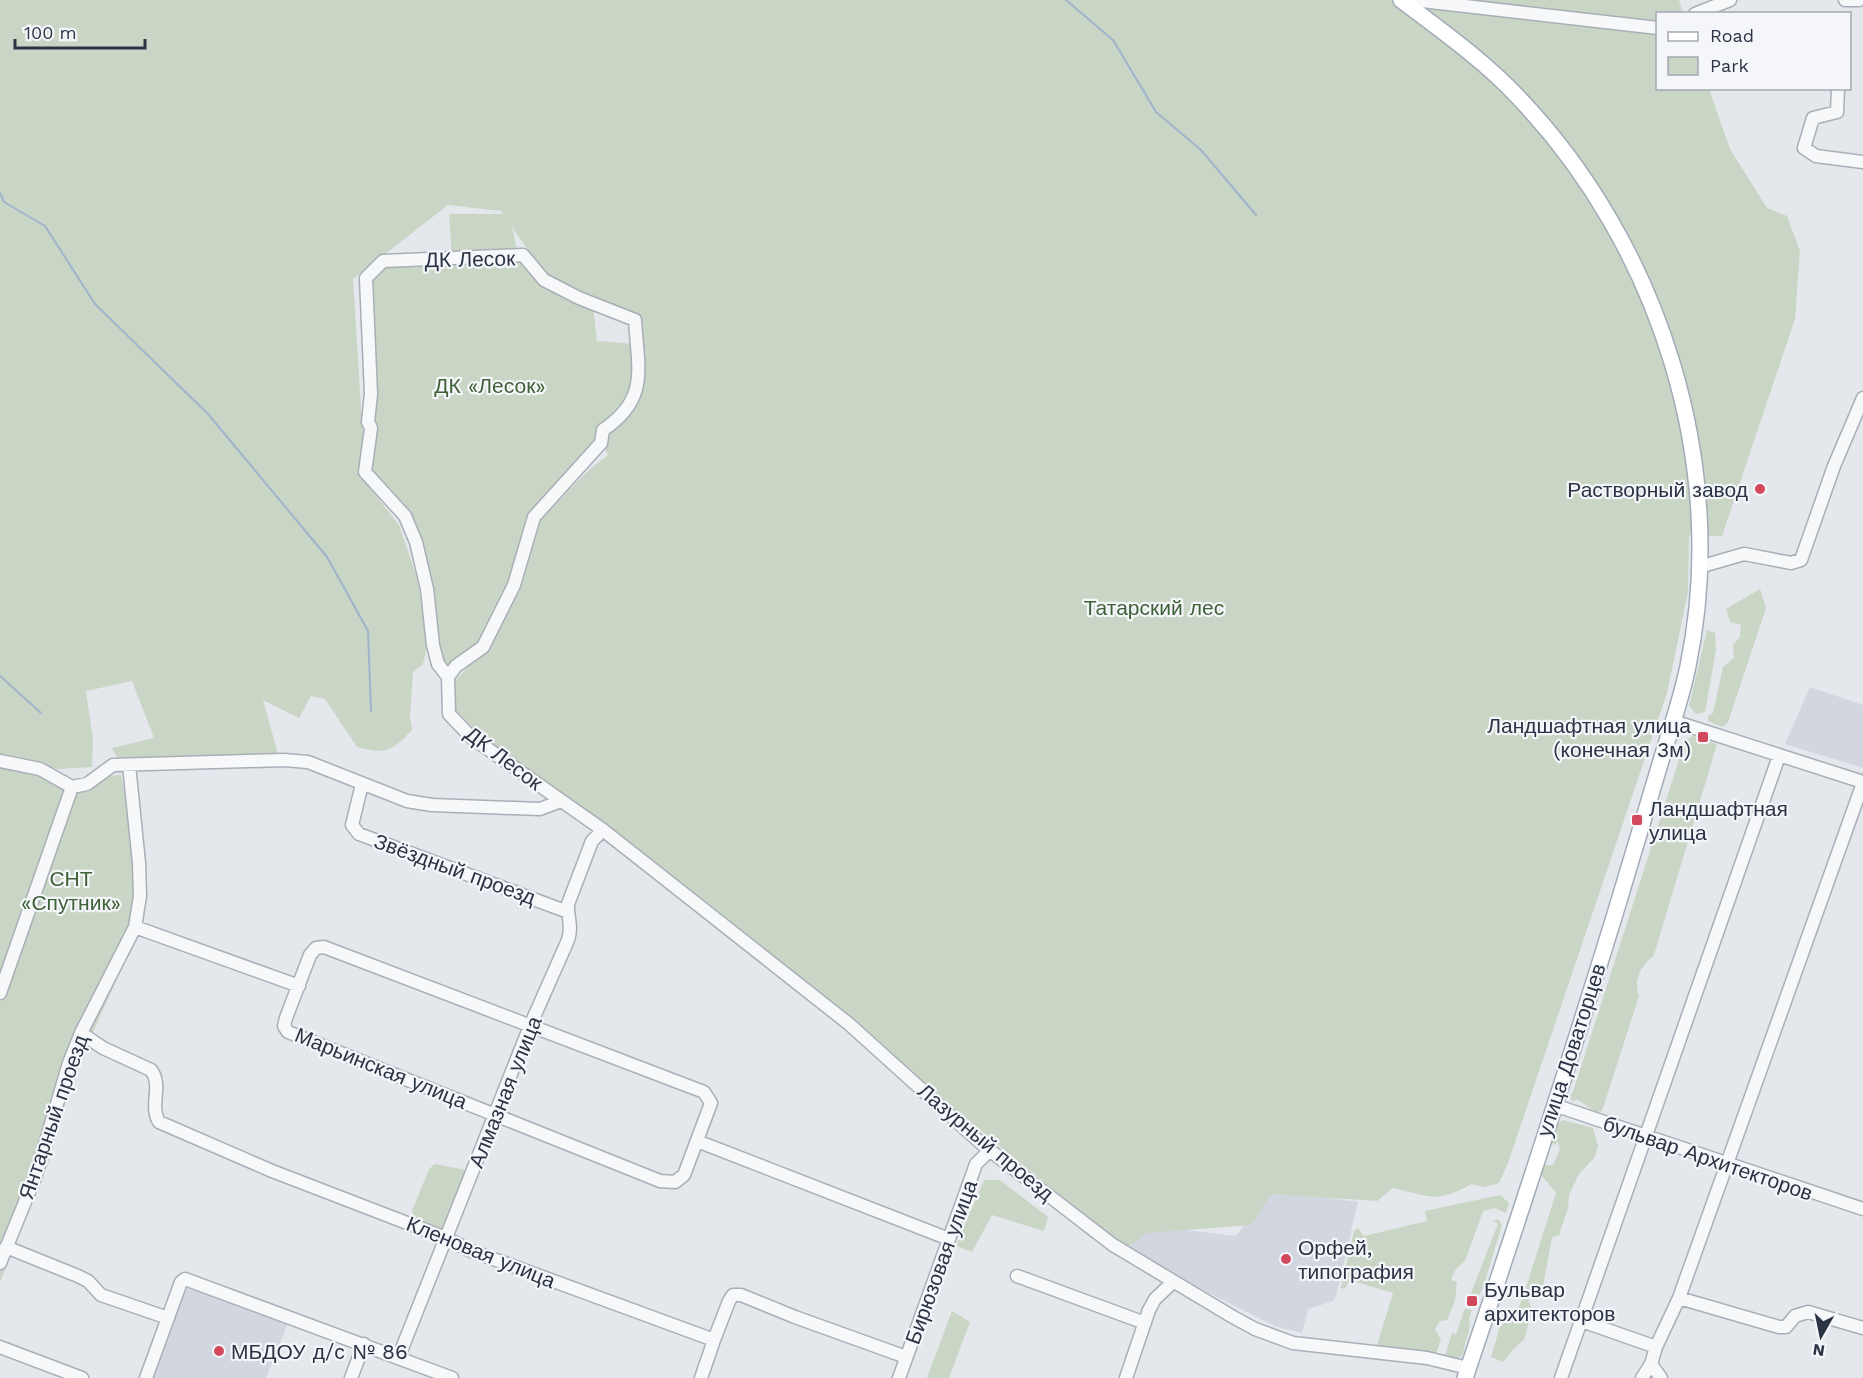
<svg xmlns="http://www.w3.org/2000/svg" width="1863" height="1378" viewBox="0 0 1863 1378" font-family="'Work Sans',sans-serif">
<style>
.built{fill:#d2d6de}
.green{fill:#c9d6c5;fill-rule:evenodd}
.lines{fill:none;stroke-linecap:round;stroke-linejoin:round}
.stream{stroke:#9fb4cc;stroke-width:2}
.minor-casing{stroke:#a9aeb7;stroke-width:15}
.major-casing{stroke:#a3abb8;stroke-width:18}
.minor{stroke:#f7f8fa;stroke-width:12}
.major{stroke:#fff;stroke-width:15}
.poi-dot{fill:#d1495b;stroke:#f4f6f9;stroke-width:2}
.labels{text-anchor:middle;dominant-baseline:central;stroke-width:4.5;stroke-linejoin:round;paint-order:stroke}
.street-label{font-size:21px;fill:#2b3445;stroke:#f4f6f9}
.park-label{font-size:21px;fill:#3f6138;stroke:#f4f6f9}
.poi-label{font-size:21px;fill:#2b3445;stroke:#f4f6f9;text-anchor:start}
</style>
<rect width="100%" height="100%" fill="#e4e7ec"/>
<path class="built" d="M1810,687L1863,705V768L1785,744Z
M1272,1190L1358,1202L1336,1296L1333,1301L1308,1309L1302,1333L1275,1326L1165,1271L1129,1249L1144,1225L1236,1236Z
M184,1287L288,1323L266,1378H151Z"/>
<path class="green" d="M0,0H1679L1683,13L1658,14V88L1709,89L1730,149L1767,208L1787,216L1800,251L1795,319L1722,536L1689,535L1688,592L1667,693L1508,1163L1499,1183L1484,1187L1471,1184C1436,1204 1429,1196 1393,1188L1377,1201L1271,1194L1251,1225L1146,1233L1130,1246L1118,1242L578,804C534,776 480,748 450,705L455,681L482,651L520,582L540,520L589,470L608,455L604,448L606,437L622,411L597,432L596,441L529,519L510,585L480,645L453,665H443L436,639L419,530L371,474L376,431L371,279L390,264L452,260L449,214H503L501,211L448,205L353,279L363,440L362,478L399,525L416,575L429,637L423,664L413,672L410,717L412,730C392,751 386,755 357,747L325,699L311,696L299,718L263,700L278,754L119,761L112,748L154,738L132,681L86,691L93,740L92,767L59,769L0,761ZM512,227L545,274L588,300L640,320L643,375L633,344L597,341L593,307L519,259Z
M1760,589L1766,608L1728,722L1723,727L1708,721V716L1713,713L1723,667L1734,658L1733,645L1740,637L1741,625L1730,622L1726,609Z
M1707,630L1715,633L1716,650L1705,712L1696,714L1689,706Z
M1693,736L1717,744L1654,955C1641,967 1633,978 1639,996L1602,1111L1596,1112L1578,1100L1572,1101L1569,1095L1573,1092L1685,741Z
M0,764L28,769L77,791L108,776L121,775L143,892L137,934L72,1079L48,1164L0,1282Z
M1563,1120L1593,1128L1598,1146L1595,1157L1579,1174L1569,1195L1568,1208L1559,1235L1552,1237L1542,1292L1532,1291L1527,1296L1532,1312L1524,1340C1517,1344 1507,1357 1503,1362L1491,1357L1500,1326L1514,1317L1522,1300L1556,1193L1541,1175L1543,1165H1553L1560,1149L1558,1142L1554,1145L1551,1142L1556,1126Z
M435,1164L466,1170L467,1174L444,1228L440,1229L414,1218L412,1211L429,1169Z
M984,1180H1000L1048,1217L1044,1231L992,1215L972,1252L956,1246Z
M1500,1195L1509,1203L1506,1213L1495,1208L1483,1211L1465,1261L1455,1270L1451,1280L1457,1282L1455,1300L1447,1320L1440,1321L1435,1329L1441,1340L1435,1355L1377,1345L1393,1293L1350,1280L1345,1289L1341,1288L1354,1231L1358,1228L1364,1236L1427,1221L1425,1211Z
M1498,1219L1502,1225L1483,1288L1476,1300L1469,1298L1498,1224L1493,1221Z
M1465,1308L1472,1310L1469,1319L1470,1327L1462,1356L1456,1359L1445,1356L1452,1333L1456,1334Z
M952,1311L970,1322L949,1378H927Z"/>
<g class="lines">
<path class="stream" d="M1066,0L1113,40L1156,112L1201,150L1256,215
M0,193L4,202L45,226L95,304L208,414L327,557L368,631L371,711
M0,676L41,713"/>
<defs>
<path id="minor" d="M1413,0L1658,28
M1845,0H1859
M1695,14L1730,0
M1838,88L1837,112L1813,118L1804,148L1816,156L1863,162
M1699,567L1744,554L1791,563L1801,560L1834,466L1863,398
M448,677L456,666L483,647L514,585L534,517L601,443L603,430C649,399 638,370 635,320L579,298L544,280L523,255L383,261L366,278L371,394L368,422L371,428L365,472L405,516L416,542L427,589L433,645L438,664L448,677L449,714L471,737L603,830L849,1024L983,1145L1113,1245L1233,1317L1255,1329L1293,1343L1427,1358L1468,1368
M1673,721L1863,782
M0,761L40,769L72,787L87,784L113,765L284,760L308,762L407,801L432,805L540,809L561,801
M362,784L352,825L359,834L568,912
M135,927L299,986
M324,947L704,1092L711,1103L684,1175L675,1182L660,1181L288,1032L284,1026L286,1018L310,955L316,948Z
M0,993L72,787
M81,1033L103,1048L151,1070C163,1085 149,1106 159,1122L272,1171L446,1238L469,1250L714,1340L729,1301L733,1295H741L795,1317L906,1357
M1554,1105L1863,1209
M697,1141L949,1239
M6,1247L78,1276L88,1281L101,1295L168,1318
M0,1263L36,1175L69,1063L81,1033L135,927L140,896L139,863L129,765
M1017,1276L1145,1323
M1679,1298L1863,783
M1579,1320L1656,1347L1651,1364L1642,1378
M0,1347L82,1378
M1656,1347L1679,1298L1779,1327H1786L1795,1316L1808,1312L1863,1328
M399,1356L530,1026L568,940C573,925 567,918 568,904L592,841L603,830
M1651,1364L1661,1378
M146,1378L181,1282L185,1279L452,1378
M351,1378L364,1344
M701,1378L714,1340
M899,1378L976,1164L990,1150
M1126,1378L1149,1310L1155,1299L1173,1282
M1561,1378L1779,756"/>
<path id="major" d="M1401,0C1442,31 1483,60 1518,97C1659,244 1730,465 1688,666C1682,696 1672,725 1663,754C1647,808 1631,861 1615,914C1567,1070 1517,1224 1465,1378"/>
</defs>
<use href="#minor" class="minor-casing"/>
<use href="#major" class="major-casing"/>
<use href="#minor" class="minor"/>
<use href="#major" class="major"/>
</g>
<g class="poi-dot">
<circle cx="1760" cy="489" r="6"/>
<rect x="1697" y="731" width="12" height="12" rx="3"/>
<rect x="1631" y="814" width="12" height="12" rx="3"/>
<circle cx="1286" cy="1259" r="6"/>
<rect x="1466" y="1295" width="12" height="12" rx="3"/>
<circle cx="219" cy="1351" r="6"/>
</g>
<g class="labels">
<g class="street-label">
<text transform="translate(470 259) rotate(-1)">ДК Лесок</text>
<text transform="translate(504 758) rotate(37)">ДК Лесок</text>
<text transform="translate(455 869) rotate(20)">Звёздный проезд</text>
<text transform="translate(1571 1050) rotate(-72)">улица Доваторцев</text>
<text transform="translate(381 1068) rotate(22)">Марьинская улица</text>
<text transform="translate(505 1092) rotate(-68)">Алмазная улица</text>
<text transform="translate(53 1117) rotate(-71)">Янтарный проезд</text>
<text transform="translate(986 1142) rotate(40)">Лазурный проезд</text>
<text transform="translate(1708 1158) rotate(19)">бульвар Архитекторов</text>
<text transform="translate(481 1252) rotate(22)">Кленовая улица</text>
<text transform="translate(941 1262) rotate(-70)">Бирюзовая улица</text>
</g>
<g class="park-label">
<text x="490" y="385">ДК «Лесок»</text>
<text x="1154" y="607">Татарский лес</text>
<text x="71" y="878">СНТ<tspan x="71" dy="24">«Спутник»</tspan></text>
</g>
<g class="poi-label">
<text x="1748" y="489" text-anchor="end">Растворный завод</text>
<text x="1691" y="725" text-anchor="end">Ландшафтная улица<tspan x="1691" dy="24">(конечная 3м)</tspan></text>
<text x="1649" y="808">Ландшафтная<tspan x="1649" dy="24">улица</tspan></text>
<text x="1298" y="1247">Орфей,<tspan x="1298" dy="24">типография</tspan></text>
<text x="1484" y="1289">Бульвар<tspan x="1484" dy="24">архитекторов</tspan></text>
<text x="231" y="1351">МБДОУ д/с № 86</text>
</g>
</g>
<rect x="1656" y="12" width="195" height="78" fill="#f4f6f9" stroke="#a4a8b1" stroke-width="1.5"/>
<rect x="1668" y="32" width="30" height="9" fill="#ffffff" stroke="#a4a8b1" stroke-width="1.5"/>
<text x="1710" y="42" font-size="18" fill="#2b3445">Road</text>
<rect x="1668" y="57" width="30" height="18" fill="#c9d6c5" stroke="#a4a8b1" stroke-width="1.5"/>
<text x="1710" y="72" font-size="18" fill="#2b3445">Park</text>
<g transform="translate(1821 1336) rotate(189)" stroke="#f4f6f9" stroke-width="4.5" paint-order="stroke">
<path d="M0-4.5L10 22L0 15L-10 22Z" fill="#2b3445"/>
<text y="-9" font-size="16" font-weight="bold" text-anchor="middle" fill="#2b3445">N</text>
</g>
<path d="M15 39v9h130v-9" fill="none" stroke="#2b3445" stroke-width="3"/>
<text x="24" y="39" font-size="18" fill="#2b3445" stroke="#f4f6f9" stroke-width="4.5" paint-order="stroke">100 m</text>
</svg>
